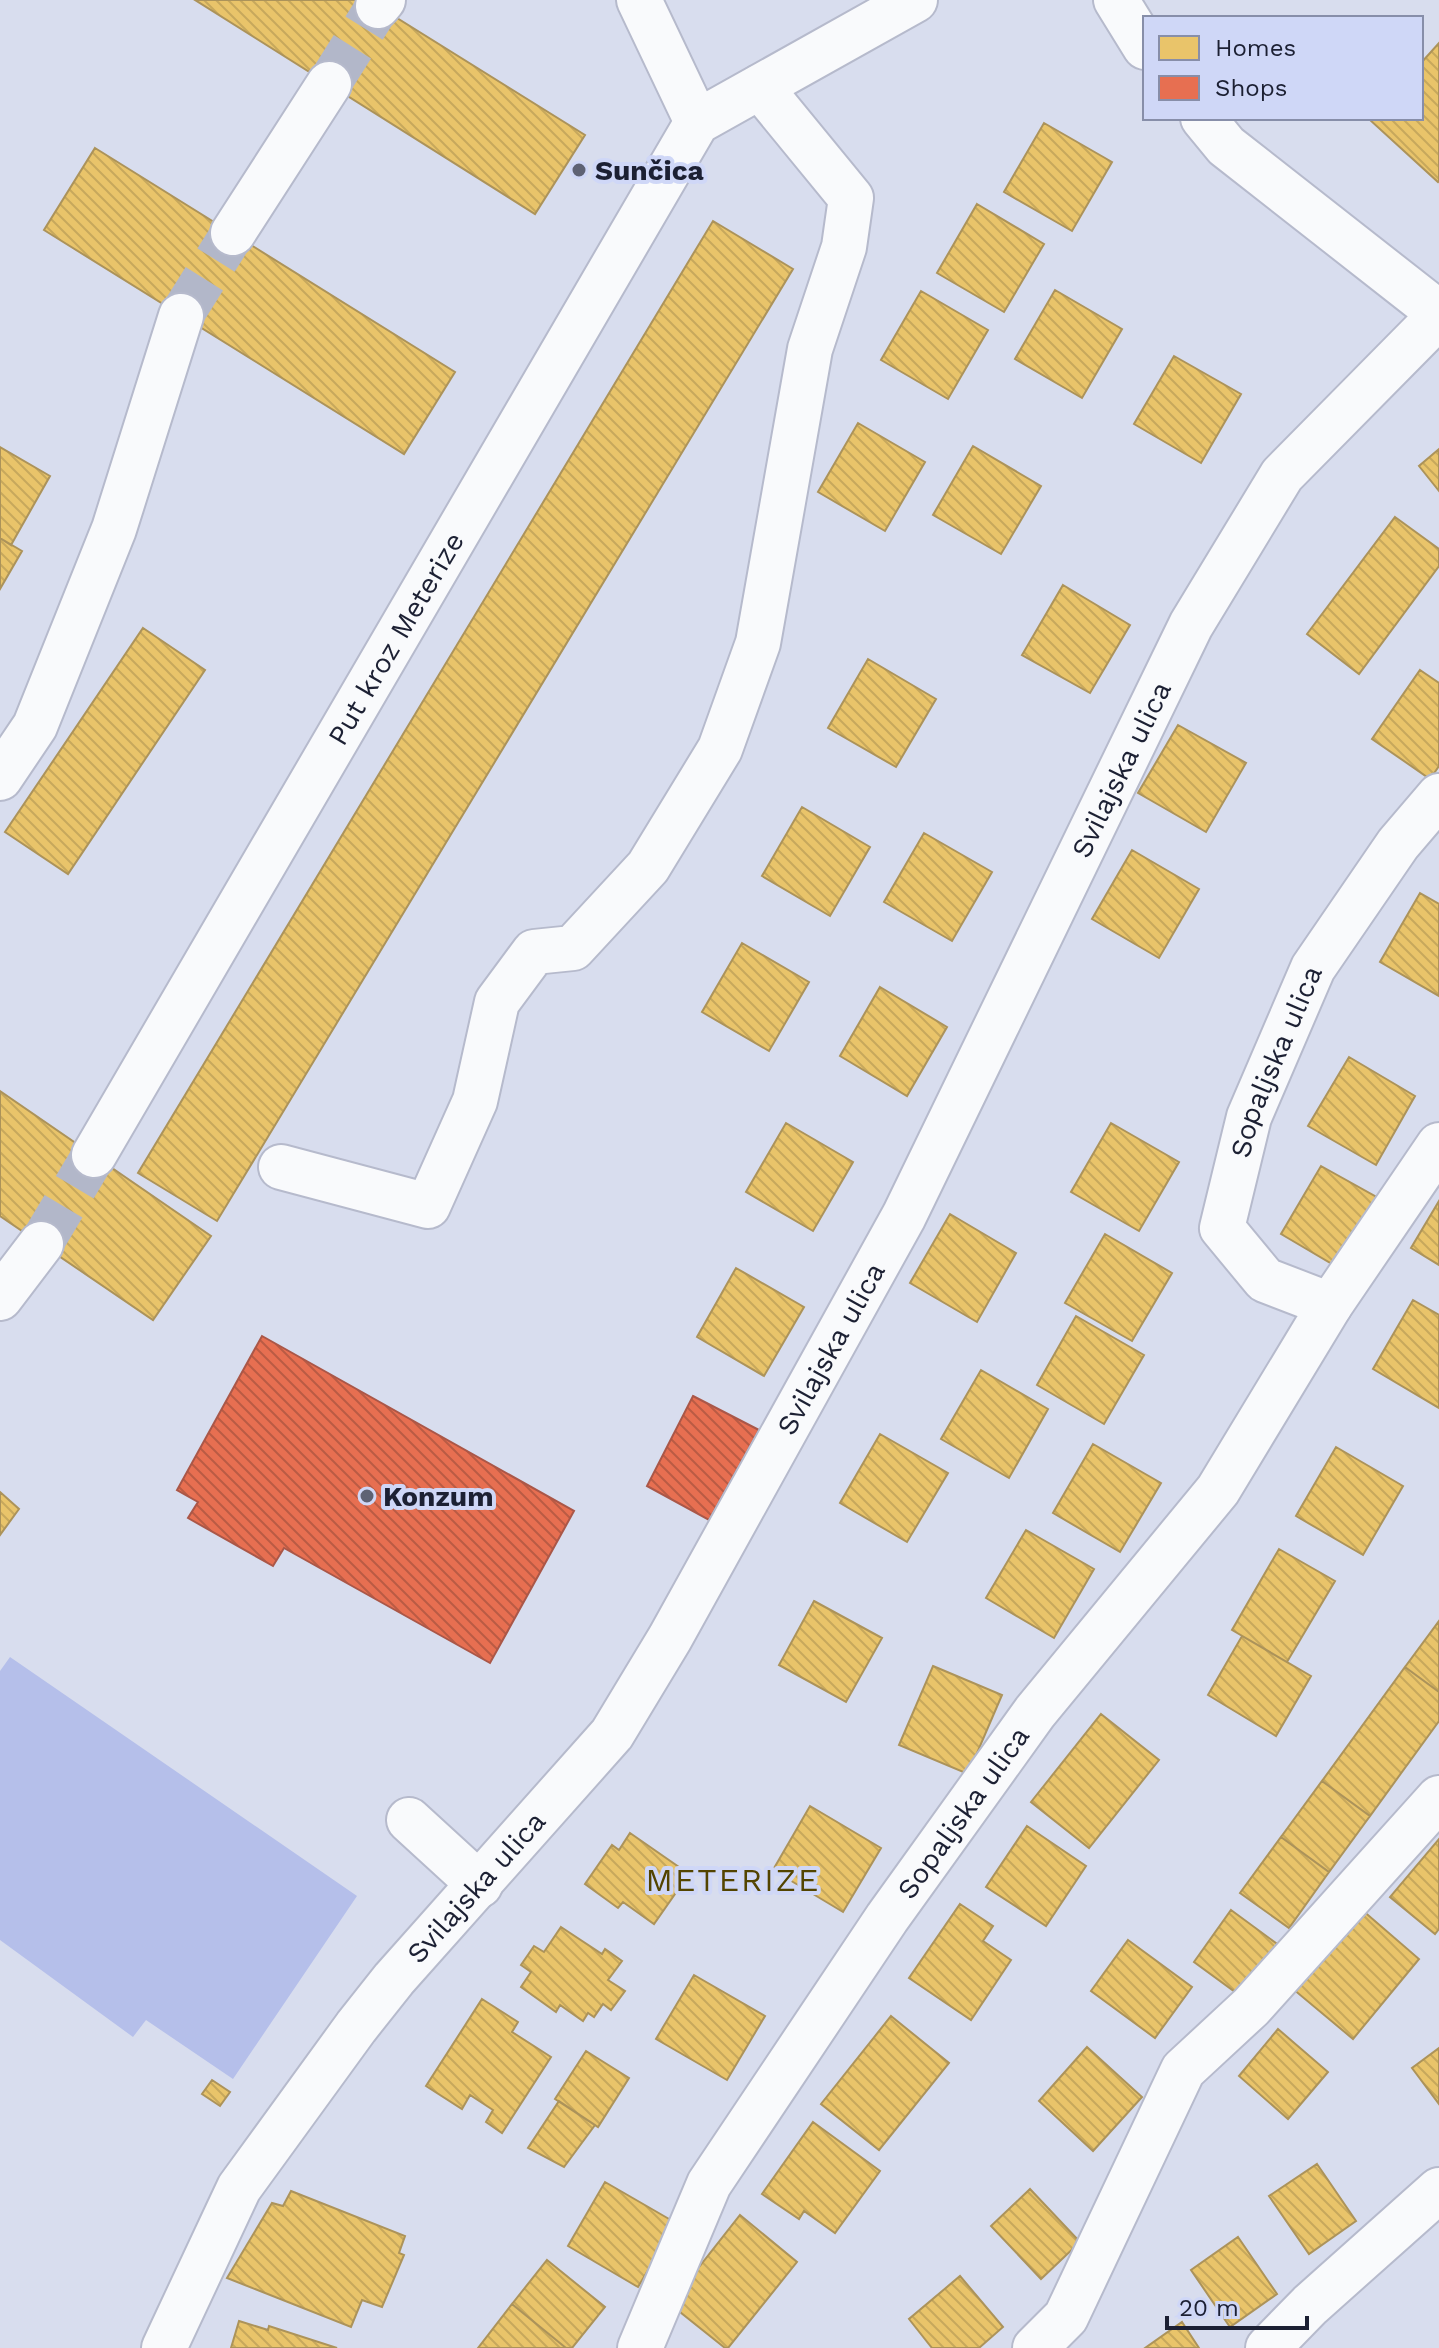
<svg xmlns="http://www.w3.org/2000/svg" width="1439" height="2348" viewBox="0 0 1439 2348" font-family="'Work Sans',sans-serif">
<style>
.grass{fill:#b5bfea}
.homes{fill:url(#homes-back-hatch);stroke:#ac935a;stroke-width:2}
.shops{fill:url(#shops-back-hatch);stroke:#aa5748;stroke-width:2}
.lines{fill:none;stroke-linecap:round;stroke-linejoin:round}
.minor-tunnel{stroke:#b2b7c9;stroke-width:44;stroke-dasharray:44 22;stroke-linecap:butt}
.minor-casing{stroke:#b6bacc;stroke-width:48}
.minor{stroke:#f9fafc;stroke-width:44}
.poi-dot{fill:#5e6274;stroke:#cfd7f7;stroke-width:3}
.labels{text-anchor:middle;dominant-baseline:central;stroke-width:8;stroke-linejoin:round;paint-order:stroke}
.poi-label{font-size:28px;font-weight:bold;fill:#1c2033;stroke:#cfd7f7;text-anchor:start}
.street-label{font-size:28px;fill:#1c2033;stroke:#cfd7f7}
.quarter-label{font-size:32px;letter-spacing:2px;fill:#534400;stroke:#cfd7f7}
</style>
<defs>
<pattern id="homes-back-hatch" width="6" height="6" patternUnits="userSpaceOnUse" patternTransform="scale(2)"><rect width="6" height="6" fill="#e9c46a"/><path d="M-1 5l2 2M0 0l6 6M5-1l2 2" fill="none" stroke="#c7a85c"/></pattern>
<pattern id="shops-back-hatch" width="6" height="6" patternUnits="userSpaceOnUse" patternTransform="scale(2)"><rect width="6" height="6" fill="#e76f51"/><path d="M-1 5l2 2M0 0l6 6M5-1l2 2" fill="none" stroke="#ba5b44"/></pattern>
</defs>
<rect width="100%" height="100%" fill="#d8ddee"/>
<path class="grass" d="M10,1657L357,1896L233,2079L146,2020L133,2037L0,1940V1671Z"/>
<path class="homes" d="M195,0H368L585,135L535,214Z
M1439,43V181L1438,182L1370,120L1421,118V63Z
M1044,123L1112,162L1072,231L1004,192Z
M95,148L455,372L404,454L44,230Z
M977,204L1044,244L1004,312L937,273Z
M713,221L793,269L217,1221L138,1173Z
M1055,290L1122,329L1082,398L1015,359Z
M921,291L988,330L948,399L881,360Z
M1174,356L1241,394L1201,463L1134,424Z
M858,423L925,462L885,531L818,492Z
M973,446L1041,486L1001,554L933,515Z
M0,447L50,476L11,545L0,538Z
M1439,449V491L1419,466Z
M1395,517L1439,549V566L1359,674L1307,634Z
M0,538L22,551L0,589Z
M1063,585L1130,625L1090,693L1022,655Z
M143,628L205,670L68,874L5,832Z
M868,659L936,699L896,767L828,728Z
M1420,670L1439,683V766L1430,779L1372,739Z
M1178,725L1246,763L1206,832L1138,793Z
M802,807L870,847L830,916L762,876Z
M924,833L992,872L952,941L884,902Z
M1132,850L1199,889L1159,958L1092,919Z
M1420,893L1439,904V996L1380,962Z
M742,943L809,982L769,1051L702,1012Z
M880,987L947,1027L907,1096L840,1056Z
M1349,1057L1415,1096L1376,1165L1308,1126Z
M0,1091L211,1236L153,1320L0,1216Z
M786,1123L853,1162L813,1231L746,1192Z
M1111,1123L1179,1162L1139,1231L1071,1192Z
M1321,1166L1389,1204L1349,1274L1281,1234Z
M1439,1201V1265L1411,1248Z
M950,1214L1016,1253L977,1322L910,1283Z
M1105,1234L1172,1273L1132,1341L1065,1303Z
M736,1268L804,1307L764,1376L697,1337Z
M1413,1300L1439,1315V1408L1373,1369Z
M1076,1316L1144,1355L1104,1424L1037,1385Z
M981,1370L1048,1409L1009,1478L941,1439Z
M880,1434L948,1473L907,1542L840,1503Z
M1093,1444L1161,1483L1120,1552L1053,1513Z
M1336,1447L1403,1486L1363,1555L1296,1516Z
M0,1492L19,1509L0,1535Z
M1026,1530L1094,1569L1054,1638L986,1598Z
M1279,1549L1335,1581L1287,1662L1232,1630Z
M814,1601L882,1638L846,1702L779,1665Z
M1439,1621V1692L1405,1667Z
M1242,1636L1311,1676L1276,1736L1208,1695Z
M933,1666L1002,1695L968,1774L899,1745Z
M1405,1667L1439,1692V1721L1370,1816L1322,1781Z
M1101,1714L1159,1760L1089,1848L1031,1802Z
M1322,1781L1370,1816L1329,1872L1281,1837Z
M810,1806L881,1848L843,1912L773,1870Z
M1027,1826L1086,1866L1046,1926L986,1887Z
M630,1833L689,1874L654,1924L623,1902L618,1908L585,1884L612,1845L619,1850Z
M1281,1837L1329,1872L1289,1928L1240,1893Z
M1439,1839V1929L1435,1934L1390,1897Z
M960,1904L993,1926L983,1941L1011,1960L971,2020L909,1978Z
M1361,1909L1419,1959L1353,2039L1293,1989Z
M1231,1910L1280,1946L1242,1997L1194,1962Z
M561,1927L602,1954L605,1949L622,1961L608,1980L625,1991L611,2010L603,2004L594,2017L588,2013L583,2021L560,2005L556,2012L521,1987L531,1972L521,1965L534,1946L544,1952Z
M1128,1940L1192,1987L1155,2038L1091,1991Z
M694,1975L765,2016L727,2080L656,2039Z
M482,1999L518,2022L512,2032L551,2057L502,2133L486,2122L493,2110L470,2095L462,2109L426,2086Z
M891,2016L949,2063L879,2150L821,2104Z
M1278,2029L1328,2072L1288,2119L1239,2076Z
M1087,2047L1142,2097L1093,2151L1039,2101Z
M1439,2048V2104L1412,2068Z
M586,2051L629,2078L598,2127L555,2099Z
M212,2080L230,2092L220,2106L202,2094Z
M559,2101L595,2125L564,2167L528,2148Z
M813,2122L880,2171L835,2233L804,2211L799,2219L762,2194Z
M1317,2164L1356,2221L1309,2254L1269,2196Z
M605,2182L676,2223L638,2287L568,2246Z
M1030,2189L1080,2242L1041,2279L991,2226Z
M291,2191L405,2236L399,2253L404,2255L382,2307L362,2300L351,2327L227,2278L272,2203L283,2206Z
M740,2215L797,2262L728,2348H725L670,2304Z
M1238,2237L1277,2294L1230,2327L1191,2270Z
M547,2260L605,2307L572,2348H566L512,2304Z
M960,2276L1003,2327L979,2348H932L909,2319Z
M512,2304L566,2348H478Z
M239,2321L268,2330L269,2326L337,2348H231Z
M1182,2322L1199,2348H1145Z"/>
<path class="shops" d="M262,1336L574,1511L490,1663L284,1548L273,1566L188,1518L198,1502L177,1490Z
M693,1396L759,1430L709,1520L647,1486Z"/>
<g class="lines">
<path class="minor-tunnel" d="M329,84L378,6
M181,316L233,233
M41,1244L94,1155"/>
<defs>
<g id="minor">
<path d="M639,0L697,122"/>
<path d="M1116,0L1145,47"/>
<path d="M378,6L383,0"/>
<path d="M1203,118L1226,146L1439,313"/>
<path d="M233,233L329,84"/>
<path d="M0,778L35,726L114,529L181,316"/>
<path id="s1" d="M94,1155L697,122L915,0"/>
<path d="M281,1167L428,1206L475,1101L497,1002L534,952L573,948L648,867L720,749L758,643L810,349L844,247L851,198L760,87"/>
<path d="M0,1298L41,1244"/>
<path d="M1330,1305L1439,1145"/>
<path d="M409,1820L480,1885"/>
<path id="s2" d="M164,2348L239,2188L356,2027L394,1979L612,1734L670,1638L904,1216L1191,625L1282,475L1439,316"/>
<path id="s3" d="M640,2348L709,2184L887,1918L1035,1712L1218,1490L1330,1305L1265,1280L1222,1228L1249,1117L1313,968L1398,844L1439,796"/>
<path d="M1035,2348L1066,2317L1183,2070L1251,2007L1439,1798"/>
<path d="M1268,2348L1310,2305L1439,2190"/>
</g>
</defs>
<use href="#minor" class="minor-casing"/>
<use href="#minor" class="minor"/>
</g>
<g class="poi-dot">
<circle cx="579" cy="170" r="8"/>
<circle cx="367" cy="1496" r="8"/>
</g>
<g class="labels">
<g class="poi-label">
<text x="595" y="170">Sunčica</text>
<text x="383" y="1496">Konzum</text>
</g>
<g class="street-label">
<text stroke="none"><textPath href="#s1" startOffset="598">Put kroz Meterize</textPath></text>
<text stroke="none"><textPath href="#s2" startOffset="1856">Svilajska ulica</textPath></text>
<text stroke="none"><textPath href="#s3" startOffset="1568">Sopaljska ulica</textPath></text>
<text stroke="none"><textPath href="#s2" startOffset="1208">Svilajska ulica</textPath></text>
<text stroke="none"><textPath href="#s3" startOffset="628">Sopaljska ulica</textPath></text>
<text stroke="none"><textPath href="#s2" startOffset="560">Svilajska ulica</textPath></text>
</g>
<g class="quarter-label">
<text x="733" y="1880">METERIZE</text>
</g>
</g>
<rect x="1143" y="16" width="280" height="104" fill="#cfd7f7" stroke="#878ea9" stroke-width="2"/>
<rect x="1159" y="36" width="40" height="24" fill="#e9c46a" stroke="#878ea9" stroke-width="2"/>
<text x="1215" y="56" font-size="24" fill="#1c2033">Homes</text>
<rect x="1159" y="76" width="40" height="24" fill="#e76f51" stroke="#878ea9" stroke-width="2"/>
<text x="1215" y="96" font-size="24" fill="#1c2033">Shops</text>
<path d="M1167 2316v12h140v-12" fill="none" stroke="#1c2033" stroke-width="4"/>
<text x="1179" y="2316" font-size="24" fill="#1c2033" stroke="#cfd7f7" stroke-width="6" paint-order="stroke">20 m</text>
</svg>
